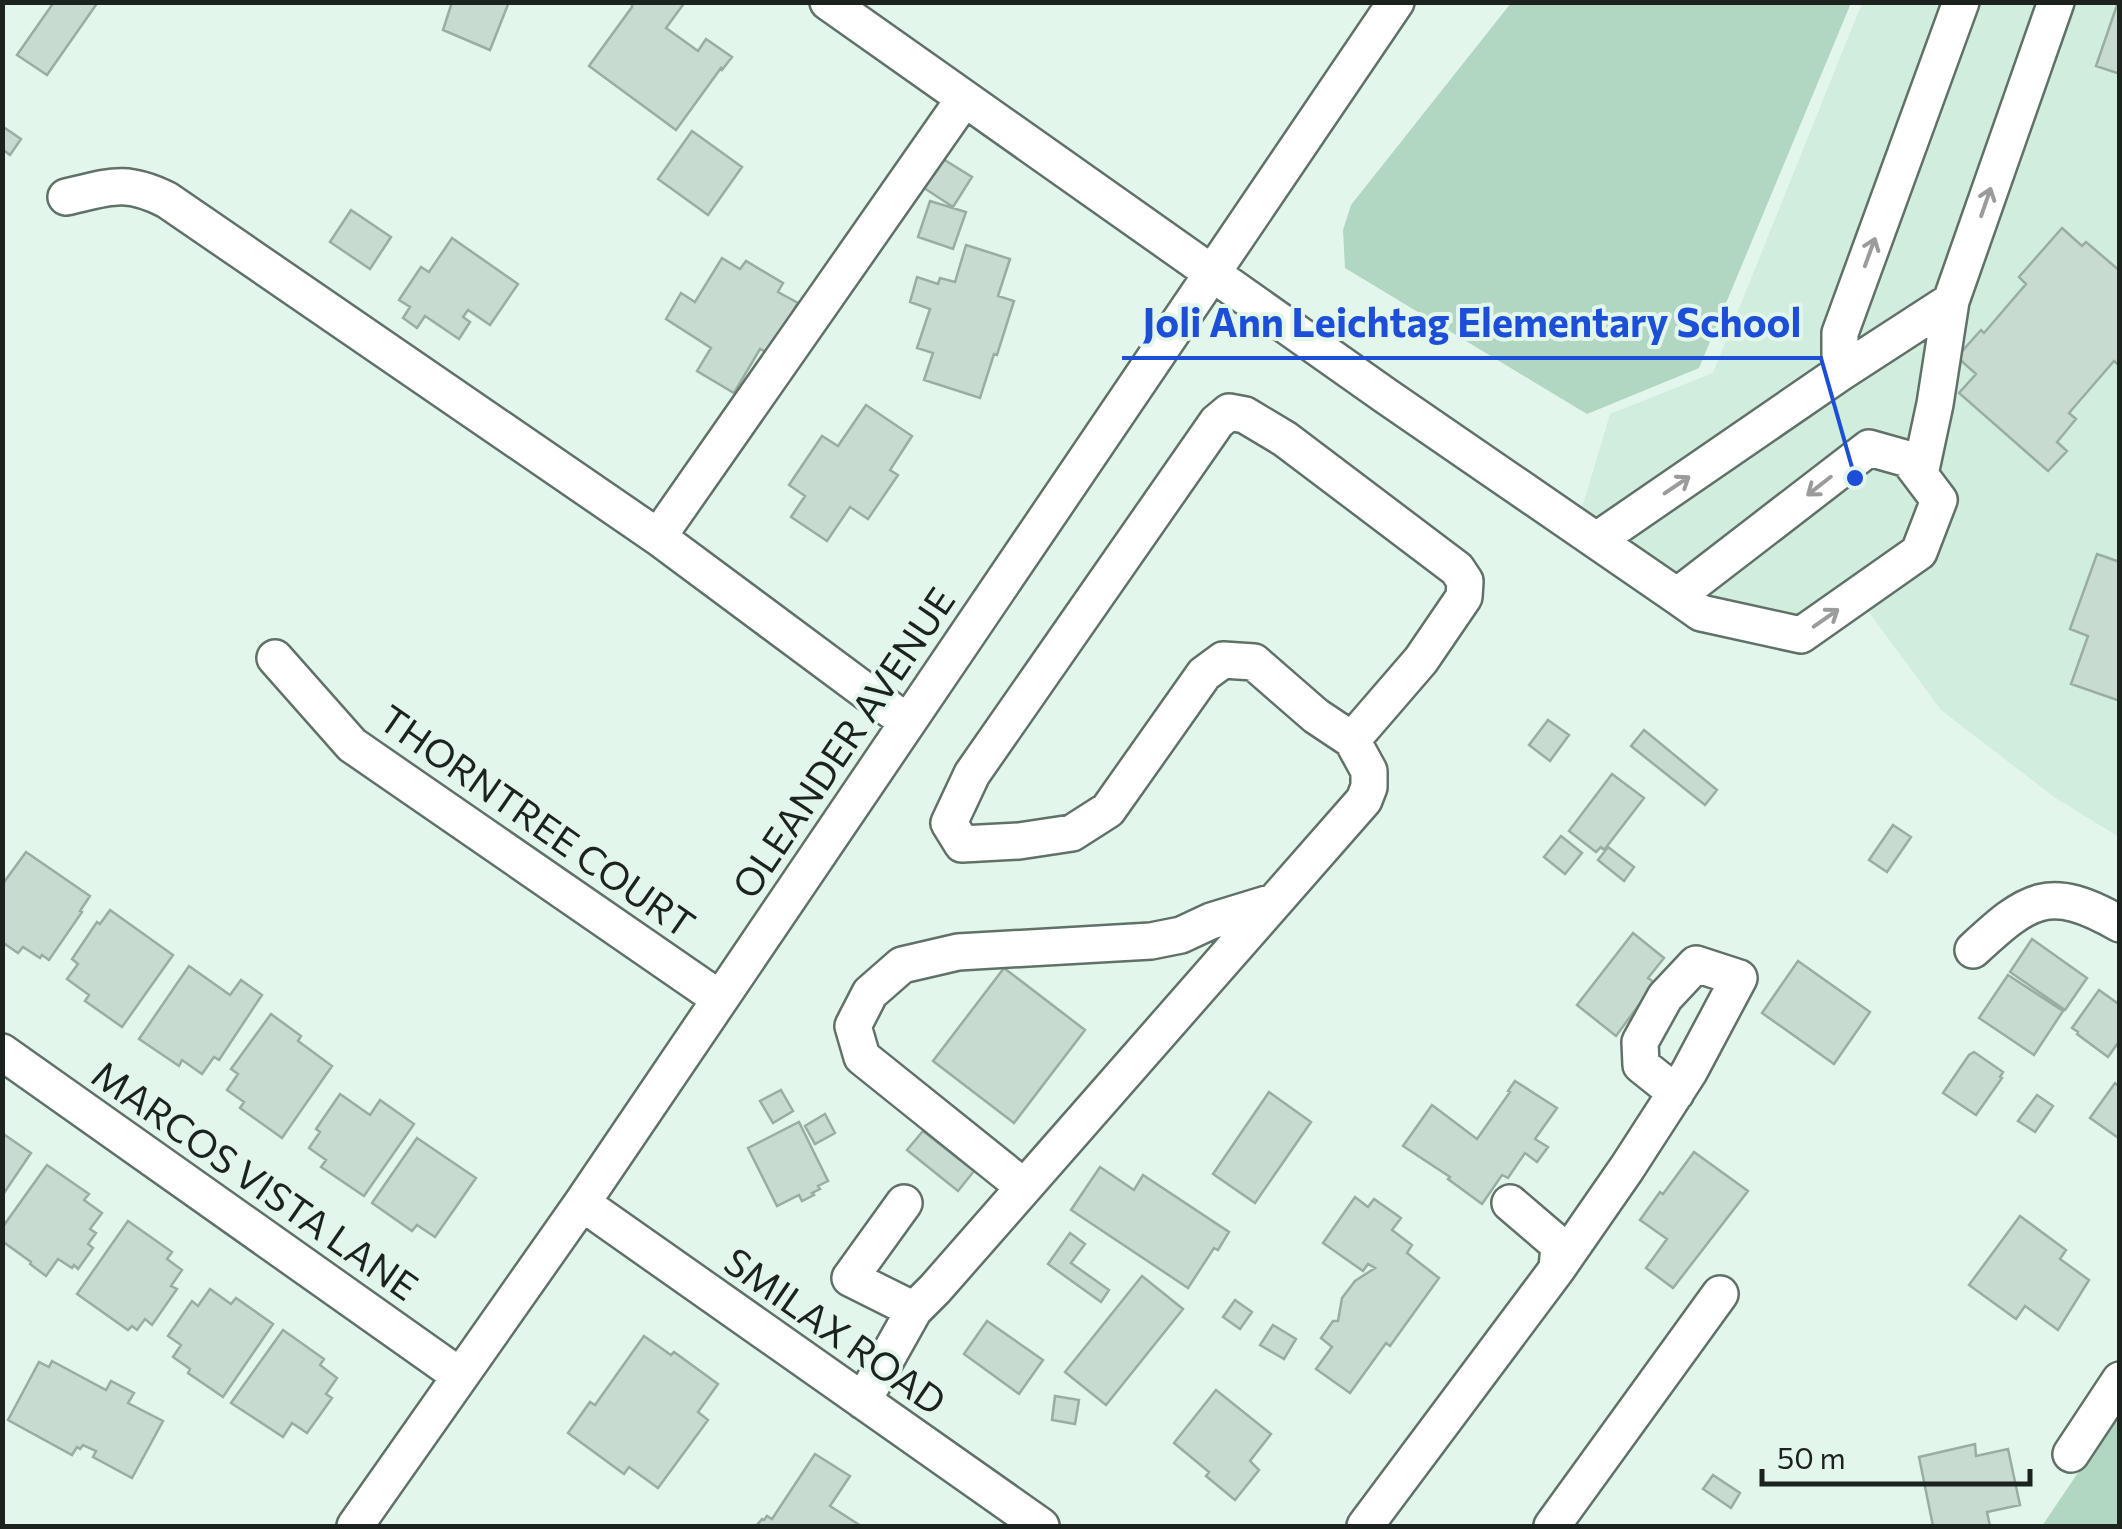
<svg xmlns="http://www.w3.org/2000/svg" width="2122" height="1529" viewBox="0 0 2122 1529" font-family="Commissioner,sans-serif">
<style>
.built{fill:#d1edde}
.green{fill:#b1d6c2}
.building{fill:#c8dbd1;stroke:#9aada2;stroke-width:2.5}
.lines{fill:none;stroke-linecap:round;stroke-linejoin:round}
.minor-casing{stroke:#607168;stroke-width:40}
.minor{stroke:#fff;stroke-width:35}
.oneway{stroke:#999c9a}
.labels{text-anchor:middle;dominant-baseline:central;stroke-width:8;stroke-linejoin:round;paint-order:stroke}
.street-label{font-size:38px;fill:#1c231f;stroke:#e2f6eb}
.leader{fill:none;stroke:#1d4ed8;stroke-width:4}
.callout-dot{fill:#1d4ed8;stroke:#e2f6eb;stroke-width:4}
.callout-label{font-size:40px;text-anchor:middle;font-weight:bold;fill:#1d4ed8;stroke:#e2f6eb;stroke-width:8;stroke-linejoin:round;paint-order:stroke}
</style>
<rect width="100%" height="100%" fill="#e2f6eb"/>
<path class="built" d="M1862,3H2119V837L2054,797L1941,710L1868,611L1810,649L1572,541L1610,414L1713,373Z"/>
<path class="green" d="M1511,3H1851L1699,368L1587,414L1345,268L1343,230L1351,205Z
M2119,1412V1526H2042Z"/>
<path class="building" d="M54,2H98L47,75L17,55Z
M452,2H509L490,50L443,30Z
M632,2H685L666,28L698,51L706,39L732,57L722,70L721,68L676,130L589,66L632,7Z
M2117,5L2120,6V74L2096,66Z
M2,126L21,139L10,155L2,149Z
M692,131L742,167L708,215L658,179Z
M943,159L972,177L953,207L924,188Z
M930,201L966,212L953,249L918,237Z
M351,210L391,237L370,269L330,242Z
M2062,228L2082,246L2086,242L2120,271V366L2114,361L2069,413L2076,419L2057,442L2067,451L2048,471L1959,393L1976,374L1957,357L1981,330L1984,333L2026,284L2019,277Z
M452,238L518,284L490,325L468,310L463,317L470,322L459,339L425,316L417,328L403,318L410,307L399,300L421,267L429,272Z
M966,245L1010,259L998,296L1014,301L997,355L994,354L980,398L924,380L933,353L917,348L930,309L910,302L917,277L938,284L940,278L955,282Z
M722,258L740,269L746,261L783,283L778,292L798,303L768,353L760,349L734,393L697,371L711,348L666,319L681,293L695,302Z
M866,405L912,436L890,470L898,475L868,519L850,507L827,541L791,517L805,496L789,485L822,436L838,446Z
M2097,554L2120,562V701L2071,684L2088,636L2070,629Z
M1548,720L1569,735L1550,761L1529,745Z
M1644,730L1717,790L1705,805L1631,746Z
M1612,774L1644,798L1604,850L1601,847L1596,852L1569,831Z
M1893,825L1911,837L1887,872L1869,860Z
M1561,836L1582,853L1565,874L1544,857Z
M1608,847L1634,867L1624,881L1598,860Z
M26,852L90,896L80,911L82,912L49,960L42,955L40,958L23,947L18,953L2,942V885Z
M110,910L173,955L122,1027L85,1001L89,995L67,979L78,964L72,959L97,922L100,924Z
M1633,933L1664,958L1648,978L1655,983L1616,1036L1577,1005Z
M2032,939L2087,978L2065,1010L2010,972Z
M1798,961L1870,1012L1834,1064L1762,1013Z
M189,966L230,995L241,980L262,995L219,1060L214,1057L202,1074L182,1060L179,1066L139,1039Z
M1004,968L1085,1030L1014,1123L933,1061Z
M2008,975L2063,1011L2034,1055L1979,1018Z
M2099,990L2120,1005V1040L2108,1057L2077,1034L2078,1032L2072,1028Z
M271,1014L301,1036L298,1041L332,1066L282,1138L240,1108L244,1102L227,1090L238,1074L231,1069Z
M1974,1052L2003,1072L2000,1077L2002,1078L1976,1115L1943,1093L1969,1055Z
M1515,1081L1557,1108L1535,1139L1548,1147L1537,1162L1525,1153L1508,1178L1502,1175L1482,1204L1448,1179L1450,1177L1403,1146L1432,1105L1477,1139L1510,1092L1508,1091Z
M2115,1083L2120,1087V1139L2090,1118Z
M781,1090L793,1111L773,1123L760,1101Z
M1269,1092L1311,1122L1255,1203L1213,1174Z
M340,1094L370,1115L380,1100L414,1124L364,1196L321,1167L326,1160L309,1148L320,1132L316,1129Z
M2037,1095L2053,1106L2035,1132L2018,1121Z
M825,1114L835,1133L815,1144L805,1126Z
M799,1122L828,1181L818,1186L820,1189L812,1193L814,1195L802,1201L799,1195L777,1206L748,1148Z
M923,1131L974,1171L958,1191L907,1150Z
M2,1133L31,1153L2,1196Z
M417,1138L476,1178L435,1237L417,1225L412,1231L372,1203Z
M1694,1152L1748,1191L1673,1288L1646,1268L1667,1239L1640,1220L1660,1192L1663,1194Z
M47,1165L89,1194L84,1200L102,1213L90,1229L96,1233L88,1244L93,1248L78,1269L74,1265L72,1268L58,1259L46,1276L30,1264L31,1262L2,1241V1228Z
M1100,1167L1134,1190L1143,1175L1229,1232L1218,1250L1214,1248L1188,1288L1071,1210Z
M1355,1197L1368,1207L1374,1199L1401,1218L1392,1230L1412,1245L1407,1253L1439,1278L1390,1346L1386,1343L1350,1393L1316,1369L1332,1347L1321,1338L1333,1321H1338L1342,1298L1355,1281L1375,1268L1368,1264L1363,1271L1323,1243Z
M2020,1216L2066,1250L2060,1259L2089,1280L2058,1330L2025,1306L2016,1319L1969,1285Z
M128,1221L172,1252L167,1259L182,1270L171,1286L177,1289L152,1325L145,1319L137,1330L132,1326L128,1330L77,1294Z
M1070,1233L1085,1244L1071,1263L1109,1290L1101,1302L1048,1264Z
M1142,1276L1183,1309L1106,1405L1065,1372Z
M210,1289L231,1304L236,1298L273,1324L223,1397L188,1373L190,1369L173,1357L181,1345L168,1336L192,1301L198,1306Z
M1235,1300L1252,1312L1240,1329L1223,1317Z
M987,1321L1043,1360L1019,1394L964,1354Z
M1273,1325L1296,1339L1284,1359L1260,1345Z
M283,1330L324,1359L320,1365L337,1378L326,1394L332,1398L307,1433L292,1423L283,1437L231,1403Z
M644,1336L671,1355L674,1352L718,1384L698,1412L708,1420L658,1488L629,1467L624,1474L568,1433L590,1402L595,1405Z
M52,1361L106,1390L111,1381L134,1393L128,1403L163,1421L132,1478L93,1457L96,1451L83,1445L80,1449L77,1447L72,1455L8,1420L39,1362L49,1367Z
M1216,1390L1271,1434L1250,1461L1259,1470L1235,1500L1206,1476L1209,1472L1174,1443Z
M1055,1396L1079,1400L1075,1424L1052,1420Z
M1975,1444L1976,1456L2008,1449L2020,1505L1987,1512L1990,1526H1933L1919,1457Z
M815,1454L850,1476L830,1506L861,1526H756L762,1519L764,1520L767,1516L772,1519Z
M1713,1475L1740,1493L1731,1508L1703,1489Z"/>
<g class="lines">
<defs>
<path id="minor" d="M828,2L1386,396L1677,596L1701,613L1801,635L1919,552L1939,500L1908,459L1869,448L1677,596
M66,197C110,187 125,179 167,200L658,537
M1840,373L1951,301L2056,2
M1920,474L1935,404L1951,301
M1597,540L1840,373V333L1961,2
M275,658L352,745L720,999
M907,722L658,537L964,99
M1973,950C2028,899 2049,883 2120,924
M2,1052L460,1376
M1024,1187L862,1057L853,1026L870,993L902,965L958,952L1151,941L1181,935L1211,921L1273,902
M582,1203L1041,1526
M1557,1269L1627,1168L1689,1072L1739,978L1696,964L1665,997L1640,1042L1641,1065L1676,1093
M914,1310L935,1289L1364,800L1369,787V771L1352,740L1316,716L1254,662L1223,660L1204,674L1108,810L1072,833L1019,841L962,844L949,823L972,774L1217,422L1229,412L1245,415L1285,439L1457,569L1465,581L1464,597L1421,660L1352,740
M863,1401L914,1310L850,1278L904,1203
M2071,1454L2120,1380
M355,1526L582,1203L1396,2
M1365,1526L1557,1269L1559,1245L1510,1203
M1552,1526L1720,1294"/>
</defs>
<use href="#minor" class="minor-casing"/>
<use href="#minor" class="minor"/>
</g>
<defs><path id="oneway-shaft" d="M-6 0H5M1.5-3L5.5 0L1.5 3" fill="none" stroke-width="1.6" stroke-linecap="round" stroke-linejoin="round" transform="scale(2.5)"/></defs>
<g class="oneway">
<use href="#oneway-shaft" transform="translate(1986 202) rotate(-71)"/>
<use href="#oneway-shaft" transform="translate(1870 252) rotate(-70)"/>
<use href="#oneway-shaft" transform="translate(1677 485) rotate(-34)"/>
<use href="#oneway-shaft" transform="translate(1819 486) rotate(142)"/>
<use href="#oneway-shaft" transform="translate(1826 618) rotate(-35)"/>
</g>
<g class="labels">
<g class="street-label">
<text transform="translate(842 742) rotate(-56)">OLEANDER AVENUE</text>
<text transform="translate(538 820) rotate(35)">THORNTREE COURT</text>
<text transform="translate(256 1179) rotate(35)">MARCOS VISTA LANE</text>
<text transform="translate(836 1330) rotate(35)">SMILAX ROAD</text>
</g>
</g>
<path class="leader" d="M1855 478L1821 358H1122"/>
<circle class="callout-dot" cx="1855" cy="478" r="10"/>
<g class="callout-label">
<text x="1472" y="337">Joli Ann Leichtag Elementary School</text>
</g>
<rect width="2122" height="1529" fill="none" stroke="#1c231f" stroke-width="10"/>
<path d="M1762 1469v15h268v-15" fill="none" stroke="#1c231f" stroke-width="5"/>
<text x="1777" y="1469" font-size="30" fill="#1c231f" stroke="#e2f6eb" stroke-width="8" paint-order="stroke">50 m</text>
</svg>
